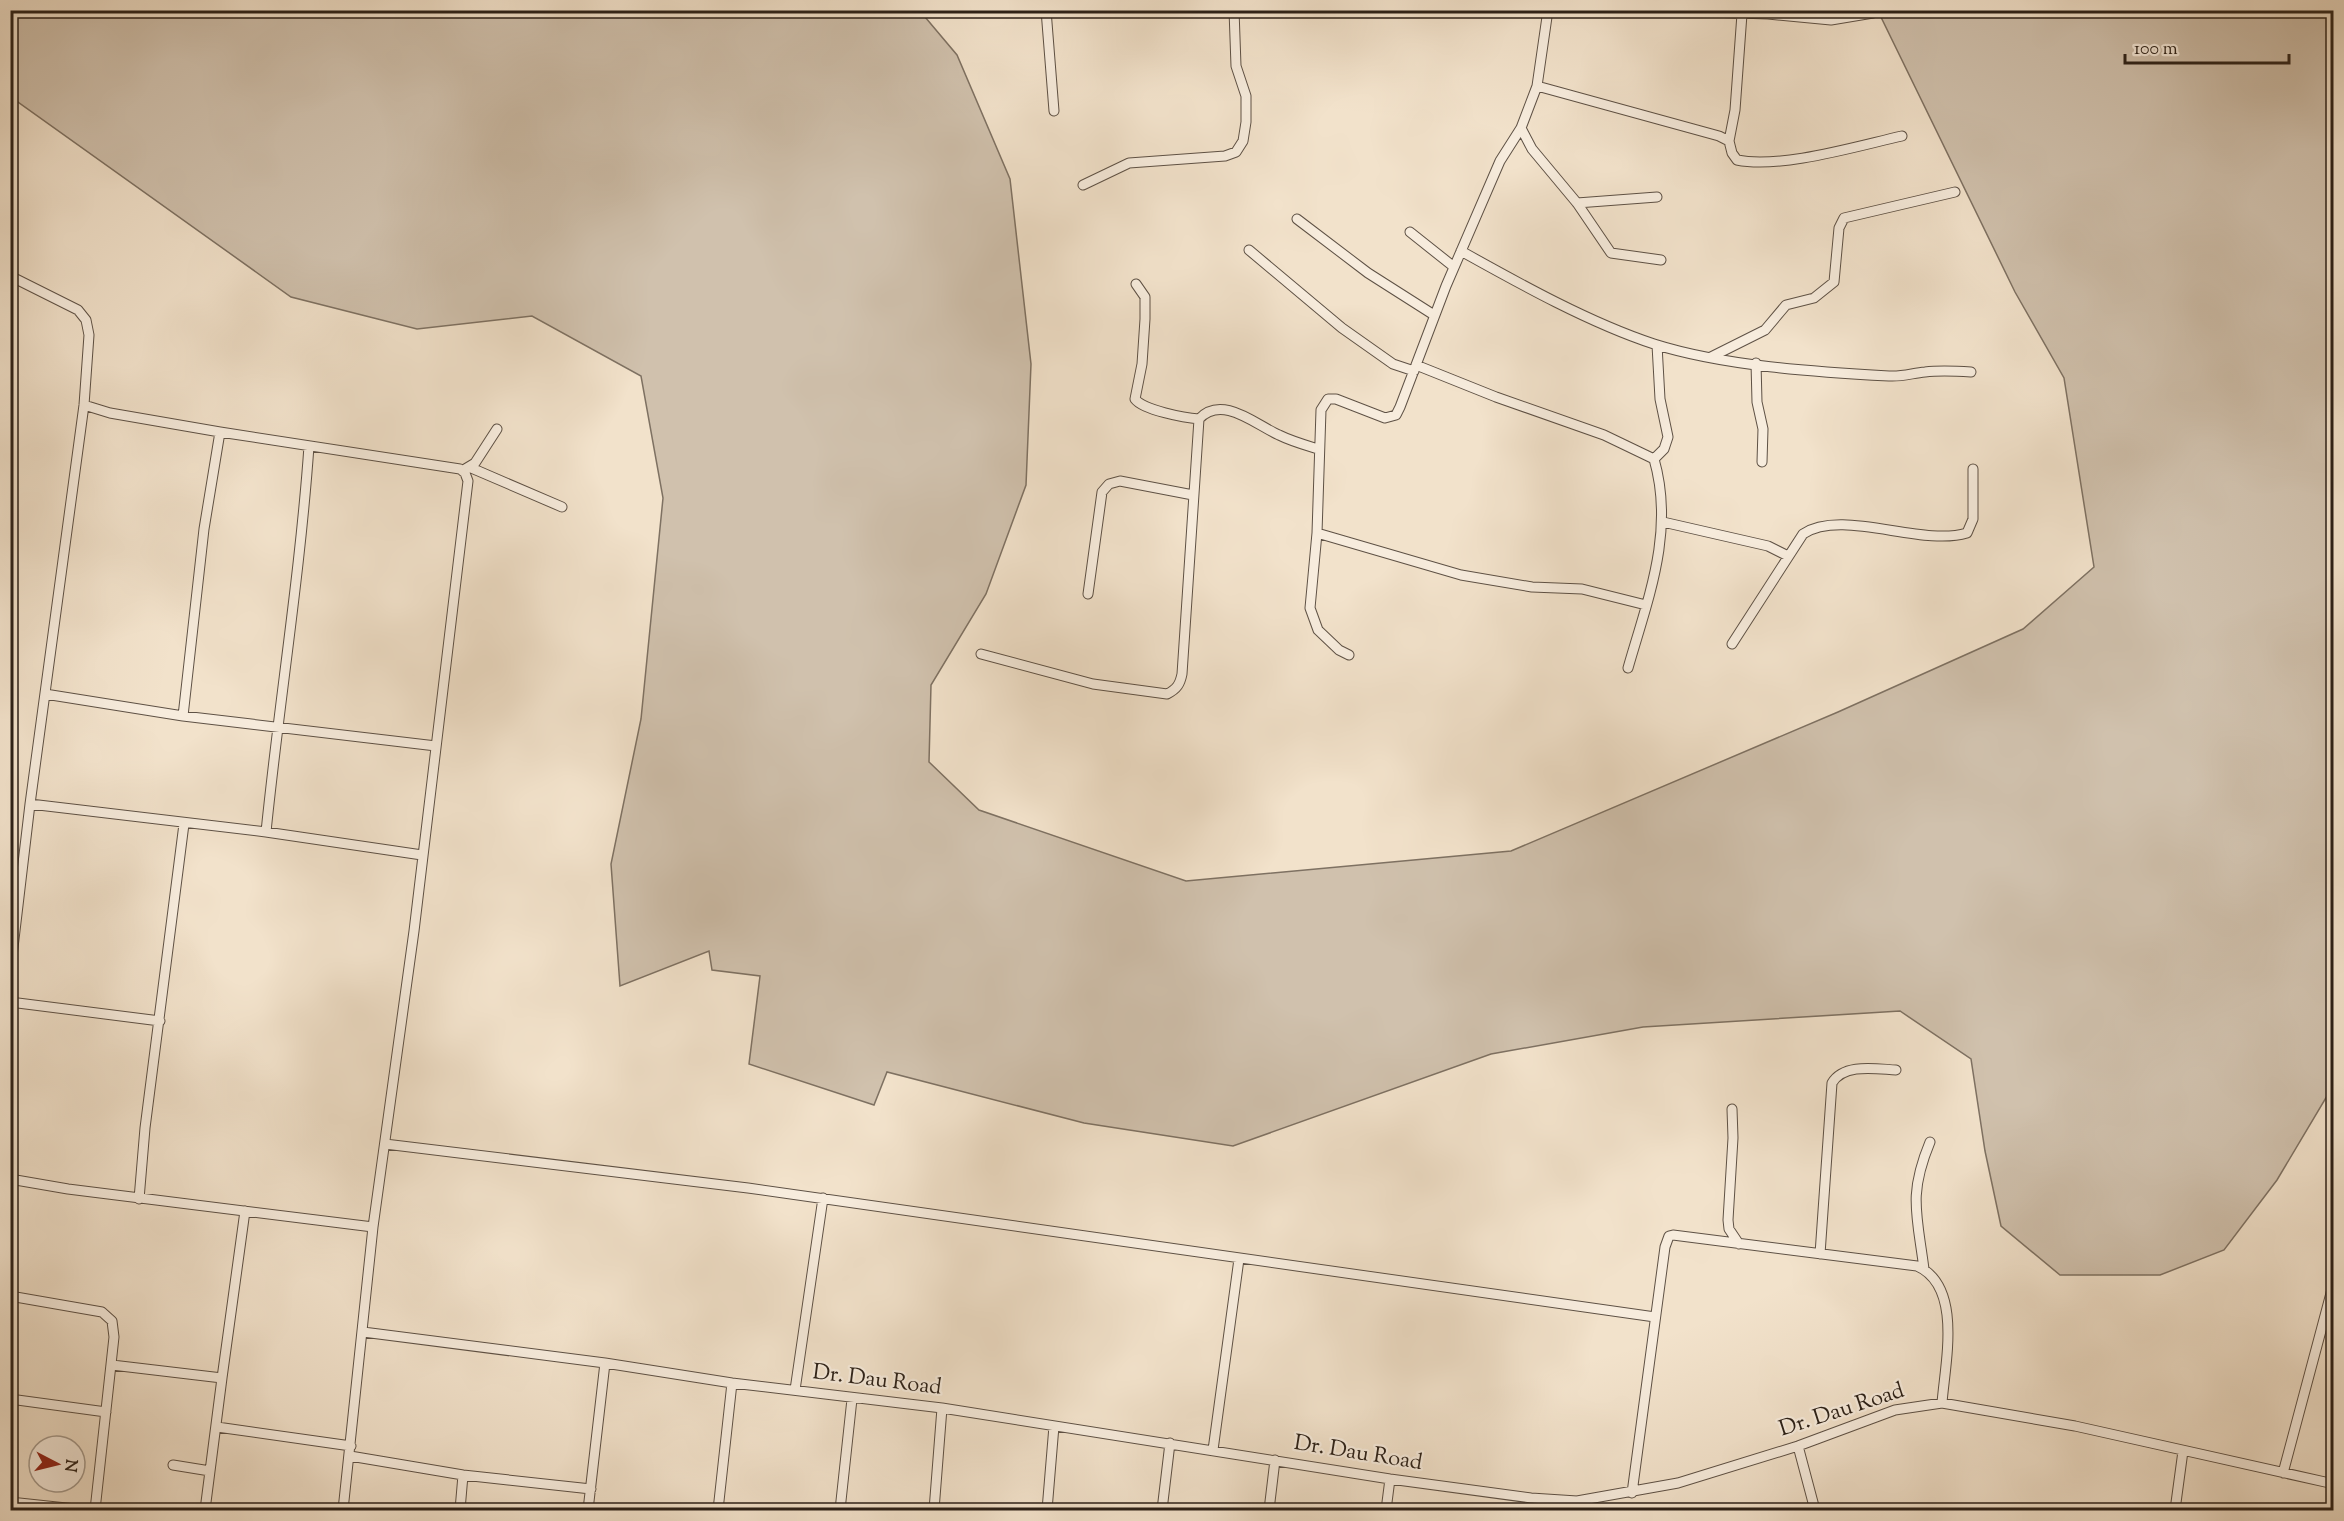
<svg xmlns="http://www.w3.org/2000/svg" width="2344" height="1521" viewBox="0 0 2344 1521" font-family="'Sorts Mill Goudy',serif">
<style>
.green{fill:#d0c1ad;stroke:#7e7162;stroke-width:1.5}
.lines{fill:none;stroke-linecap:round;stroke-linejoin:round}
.street-casing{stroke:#5e5145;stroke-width:11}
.street{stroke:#f7ecdd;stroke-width:9}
.labels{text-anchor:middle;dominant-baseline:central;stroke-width:4.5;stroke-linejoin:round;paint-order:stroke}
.street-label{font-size:22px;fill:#2c2118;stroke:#f7ecdd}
</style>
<rect width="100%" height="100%" fill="#f2e2cb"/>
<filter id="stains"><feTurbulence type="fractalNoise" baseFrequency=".00333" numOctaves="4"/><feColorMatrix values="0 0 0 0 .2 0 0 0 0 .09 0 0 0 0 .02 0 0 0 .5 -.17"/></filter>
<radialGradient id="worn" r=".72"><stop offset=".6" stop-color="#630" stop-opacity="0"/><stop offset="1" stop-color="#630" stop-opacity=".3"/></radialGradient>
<path class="green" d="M11,10L920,11L957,55L1010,179L1031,364L1026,485L986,594L931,685L929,762L979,810L1186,881L1511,851L1838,712L2023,629L2094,567L2064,378L2015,292L1878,11H2333V1086L2277,1180L2224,1250L2160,1275H2060L2001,1226L1985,1151L1971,1059L1900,1011L1643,1027L1491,1054L1233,1146L1084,1123L887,1072L874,1105L749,1064L760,976L712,970L709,951L620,986L611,864L641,719L663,498L641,376L532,316L417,329L291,297L11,97Z"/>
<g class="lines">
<defs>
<path id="street" d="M1046,10L1054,111
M1651,10L1768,14L1831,20L1873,13
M1742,14L1735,110L1729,141L1732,153L1737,160C1781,169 1857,146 1902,136
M1537,86L1719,136L1729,141
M1521,128L1532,149L1577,203L1611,253L1661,260
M1083,185L1129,163L1225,156L1236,152L1243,141L1246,122V96L1236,66L1234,10
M1577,203L1657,197
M1297,219L1368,273L1434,315
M1410,232L1454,267
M1249,250L1342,328L1393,364L1414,371
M1461,251C1520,284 1590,323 1654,344C1723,366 1816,372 1889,376C1902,377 1913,373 1925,372C1941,370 1956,371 1971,372
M10,276L78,310L86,320L89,335L84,405L30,804L10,973
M1136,284L1145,297V319L1142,364L1135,399C1143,410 1185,418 1199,419
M1711,357L1765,330L1786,305L1814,298L1834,282L1839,228L1844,218L1955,192
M1756,363L1757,402L1763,429L1762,462
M1416,365L1496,397L1604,435L1654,459C1675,532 1648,598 1628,668
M84,405L110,413L220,432L460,469L465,473L468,481L414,931L373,1227L343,1510
M1654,459L1664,449L1668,437L1660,399L1657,345
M469,467L562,507
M465,469L475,463L497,429
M1663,522L1768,546L1788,556
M1317,533L1461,575L1532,587L1582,589L1646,605
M1088,594L1102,492L1109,484L1120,481L1193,495
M1732,644L1803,534C1842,508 1921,547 1967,533L1973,519V469
M981,654L1093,684L1167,694C1177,689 1180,684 1182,674L1199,419C1222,394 1256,425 1279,435C1291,441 1305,445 1318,449
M1349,655L1339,650L1318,630L1310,608L1317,533L1321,410L1328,399H1336L1385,418L1396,415L1400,407L1446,286L1500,161L1521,128L1537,86L1548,10
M45,694L183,716L436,746
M183,716L204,529L220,432
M30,804L266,832L422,855
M266,832C279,703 300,575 309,446
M10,1002L160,1021
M1732,1109L1733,1138L1728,1220L1729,1229L1739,1244
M385,1144L748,1188L1655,1317
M10,1179L68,1189L373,1227
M139,1199L145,1128L184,824
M1820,1254L1832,1083C1844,1063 1876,1069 1896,1070
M1924,1269C1917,1214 1908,1195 1930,1142
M10,1296L102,1312L112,1321L114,1337L95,1510
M363,1332L605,1363L732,1383L942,1408L1390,1479L1531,1498L1577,1501L1678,1483L1798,1446L1895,1410L1942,1403L2075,1426L2334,1484
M112,1365L222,1378L205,1510
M222,1378L245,1211
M795,1390L823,1198
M10,1399L106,1412
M217,1427L351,1446
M1798,1446L1815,1510
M1213,1450L1239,1259
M350,1456L463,1475L591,1489
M173,1465L210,1471
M2283,1473L2334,1282
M1632,1493L1665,1247L1669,1236L1673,1235L1917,1266C1963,1286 1945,1363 1942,1403
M10,1502L85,1510
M460,1510L463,1475
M588,1510L605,1363
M718,1510L732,1383
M840,1510L852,1399
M934,1510L942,1408
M1047,1510L1054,1426
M1162,1510L1170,1443
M1269,1510L1275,1460
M1386,1510L1390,1479
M2175,1510L2183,1451"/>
</defs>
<use href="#street" class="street-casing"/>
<use href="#street" class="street"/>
</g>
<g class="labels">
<g class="street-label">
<text transform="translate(877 1381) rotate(7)">Dr. Dau Road</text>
<text transform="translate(1842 1411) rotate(-18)">Dr. Dau Road</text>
<text transform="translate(1358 1454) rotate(9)">Dr. Dau Road</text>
</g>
</g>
<rect width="2344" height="1521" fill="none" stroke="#f2e2cb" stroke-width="36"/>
<rect x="12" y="12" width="2320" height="1497" fill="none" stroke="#2c2118" stroke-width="3"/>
<rect x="18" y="18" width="2308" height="1485" fill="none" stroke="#2c2118" stroke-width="1.5"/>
<g transform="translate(57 1464) rotate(97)"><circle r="28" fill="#f7ecdd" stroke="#a69b8e" stroke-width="1.5"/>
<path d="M0-4.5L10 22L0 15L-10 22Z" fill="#8f2418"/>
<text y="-9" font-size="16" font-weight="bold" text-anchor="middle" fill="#2c2118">N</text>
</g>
<path d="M2125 54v9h164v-9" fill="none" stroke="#2c2118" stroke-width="3"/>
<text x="2134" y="54" font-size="18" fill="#2c2118" stroke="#f7ecdd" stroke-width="4.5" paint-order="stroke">100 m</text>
<rect width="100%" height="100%" filter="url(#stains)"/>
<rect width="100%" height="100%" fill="url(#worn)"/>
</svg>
